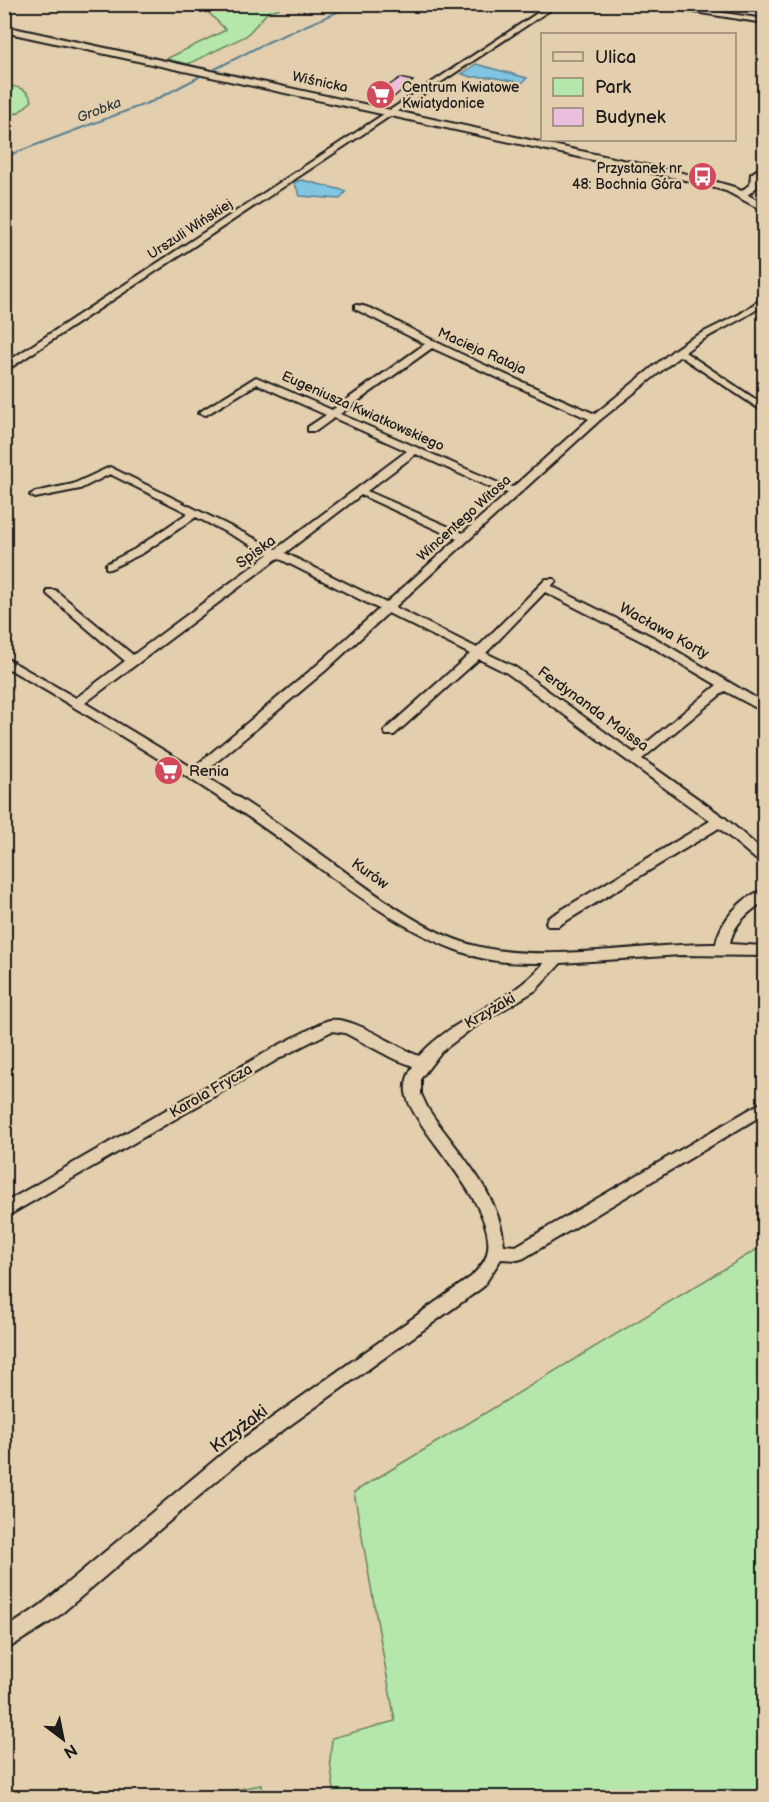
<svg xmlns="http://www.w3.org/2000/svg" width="769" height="1802" viewBox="0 0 769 1802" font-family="'Balsamiq Sans',sans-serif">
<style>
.green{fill:#b4e7a9;stroke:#688262;stroke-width:1.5}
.water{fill:#80c5e1;stroke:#588192;stroke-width:1.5}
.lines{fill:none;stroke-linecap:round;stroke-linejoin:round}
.stream{stroke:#588192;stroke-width:2}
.building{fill:#ebbddf;stroke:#1c1c1c;stroke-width:1.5}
.minor-casing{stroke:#1c1c1c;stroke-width:4}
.major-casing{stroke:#1c1c1c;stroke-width:4}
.minor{fill:#e3cead;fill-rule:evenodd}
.major{fill:#e3cead;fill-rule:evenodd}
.labels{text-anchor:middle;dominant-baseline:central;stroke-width:5;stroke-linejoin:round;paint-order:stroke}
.far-street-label{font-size:14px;fill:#1c1c1c;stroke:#e3cead}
.far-poi-label{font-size:14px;fill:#1c1c1c;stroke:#e3cead;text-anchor:start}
.far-water-label{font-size:14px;font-style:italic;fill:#303e43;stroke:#e3cead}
.street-label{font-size:15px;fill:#1c1c1c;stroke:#e3cead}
.poi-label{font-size:15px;fill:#1c1c1c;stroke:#e3cead;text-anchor:start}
.near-street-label{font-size:18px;fill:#1c1c1c;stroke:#e3cead}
</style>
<rect width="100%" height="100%" fill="#e3cead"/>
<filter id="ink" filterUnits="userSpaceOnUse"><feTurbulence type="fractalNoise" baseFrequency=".0167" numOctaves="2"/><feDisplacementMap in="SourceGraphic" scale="12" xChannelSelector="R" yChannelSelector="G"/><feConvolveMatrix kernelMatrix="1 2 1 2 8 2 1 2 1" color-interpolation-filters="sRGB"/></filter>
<g filter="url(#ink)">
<path class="green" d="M201,5H286L267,13L246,36L188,64L166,59L226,30Z
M5,85C17,87 28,88 32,101L19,112L5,118Z
M764,1245V1797H335L330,1761L332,1738L395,1721L354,1492Z
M261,1785V1797H208L209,1795Z"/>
<path class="water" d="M476,64L527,78L522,83L491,77H471L462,74Z
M302,180L346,191L340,199L300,196L294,182Z"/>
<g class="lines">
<path class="stream" d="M215,69L268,42L356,4
M4,157L153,101L199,77"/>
</g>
<path class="building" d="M400,78L413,81L388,102L370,98Z"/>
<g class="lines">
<defs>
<path id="minor" d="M551,4H559L4,372V364Z
M644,4H665L764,19V23Z
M761,167H764V172L758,177L757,187L745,197H739V193L750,184L751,174Z
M764,297V304C740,323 710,332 685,352L764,405V412L680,356L600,420L395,607L477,648L546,579H554L556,581L551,586L655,638L764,703V712L725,691L642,759L725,818L764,852V864L759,862L719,828L558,926H548L546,922L548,918L710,821L507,673L479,659L394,735H386L384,732L386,729L470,654L388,613L325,671L202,774C238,797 274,820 308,845C359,880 418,933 480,947C552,963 640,943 716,944C720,921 742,896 764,890V901C748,913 733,924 730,944L764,946V956L681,955L561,963L536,990L471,1029L441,1052L421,1078V1094L428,1109C456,1151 500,1192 504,1245L516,1246L764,1101V1114L524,1258L518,1260L501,1259L483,1287L240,1461L55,1619L4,1651V1630L41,1605L228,1449L471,1277C477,1270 485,1263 487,1254C498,1216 442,1156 422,1125C416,1116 407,1103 406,1092C405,1082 408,1075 413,1066L392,1058L345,1033L332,1031L287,1054L4,1218V1203L277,1046L326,1021C350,1013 395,1047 419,1056C454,1016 510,1004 544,963C522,963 498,963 477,957C393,933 314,860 241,812C164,761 85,713 4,666V657L76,698L125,661L47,594V590H55L133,655L269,554L196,517L143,553L110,569L106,568V564L135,549L188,513L110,474L80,489L35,498L30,495L35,492L73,484L110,467L276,549L407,451L334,418L316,431H308V427L326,415L257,384L206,415L198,413L256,377L332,410L425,344L355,309V305C368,304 393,320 405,326C467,359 532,386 595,414L675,349L690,339L740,314ZM432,348L589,419L513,487L503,485L340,414ZM416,454L496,490L508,493L463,533L367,491ZM361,495L457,539L386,603L285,553ZM278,558L379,609L317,665L193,768L85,703ZM545,592L647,644L717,685L634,753L515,667L486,653Z"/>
<path id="major" d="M4,26L696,176L734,187L764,204V211L726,191L694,182L4,32Z"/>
</defs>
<use href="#minor" class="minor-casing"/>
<use href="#major" class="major-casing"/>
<use href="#minor" class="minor"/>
<use href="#major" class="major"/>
</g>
</g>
<defs>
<symbol id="supermarket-disc" viewBox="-11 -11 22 22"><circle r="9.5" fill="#d1495b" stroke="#e3cead"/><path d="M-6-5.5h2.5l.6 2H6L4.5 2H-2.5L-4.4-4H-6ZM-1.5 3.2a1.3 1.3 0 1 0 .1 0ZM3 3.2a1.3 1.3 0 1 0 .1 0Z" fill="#fff"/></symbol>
<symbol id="bus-disc" viewBox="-11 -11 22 22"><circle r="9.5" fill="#d1495b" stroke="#e3cead"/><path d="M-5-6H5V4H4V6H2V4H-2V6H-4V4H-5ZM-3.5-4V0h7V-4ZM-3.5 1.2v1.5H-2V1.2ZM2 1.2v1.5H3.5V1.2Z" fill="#fff"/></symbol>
</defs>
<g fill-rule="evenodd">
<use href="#supermarket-disc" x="364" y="78" width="33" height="33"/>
<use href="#bus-disc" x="686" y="160" width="33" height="33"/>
<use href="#supermarket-disc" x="152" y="754" width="33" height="33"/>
</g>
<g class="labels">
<g class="far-street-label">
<text transform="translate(320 82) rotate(12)">Wiśnicka</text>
<text transform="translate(190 229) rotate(-33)">Urszuli Wińskiej</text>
<text transform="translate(482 351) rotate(24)">Macieja Rataja</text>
<text transform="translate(363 411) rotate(24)">Eugeniusza Kwiatkowskiego</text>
<text transform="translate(464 518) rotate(-42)">Wincentego Witosa</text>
</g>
<g class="far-poi-label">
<text x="402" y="87">Centrum Kwiatowe<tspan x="402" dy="16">Kwiatydonice</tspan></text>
<text x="682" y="168" text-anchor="end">Przystanek nr<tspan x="682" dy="16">48: Bochnia Góra</tspan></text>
</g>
<g class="far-water-label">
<text transform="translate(99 110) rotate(-21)">Grobka</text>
</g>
<g class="street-label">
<text transform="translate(256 552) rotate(-36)">Spiska</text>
<text transform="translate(664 631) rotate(29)">Wacława Korty</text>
<text transform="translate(593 709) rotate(36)">Ferdynanda Maissa</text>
<text transform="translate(370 874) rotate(35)">Kurów</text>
<text transform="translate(490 1011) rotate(-30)">Krzyżaki</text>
<text transform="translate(211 1091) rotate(-30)">Karola Frycza</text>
</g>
<g class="poi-label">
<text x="189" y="771">Renia</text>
</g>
<g class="near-street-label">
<text transform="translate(239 1429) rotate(-37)">Krzyżaki</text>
</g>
</g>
<rect width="769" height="1802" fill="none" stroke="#e3cead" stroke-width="24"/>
<rect x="12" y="12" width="745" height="1778" fill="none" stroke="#1c1c1c" stroke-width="2" filter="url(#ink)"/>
<rect x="541" y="33" width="195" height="108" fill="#e3cead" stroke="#938773" stroke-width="1.5"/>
<rect x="553" y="52" width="30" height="9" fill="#e3cead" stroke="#938773" stroke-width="1.5"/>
<text x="595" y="63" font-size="18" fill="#1c1c1c">Ulica</text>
<rect x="553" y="78" width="30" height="18" fill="#b4e7a9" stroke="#938773" stroke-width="1.5"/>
<text x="595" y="93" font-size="18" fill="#1c1c1c">Park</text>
<rect x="553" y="108" width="30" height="18" fill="#ebbddf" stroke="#938773" stroke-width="1.5"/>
<text x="595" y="123" font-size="18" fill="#1c1c1c">Budynek</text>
<g transform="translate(63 1739) rotate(148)" stroke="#e3cead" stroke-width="4.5" paint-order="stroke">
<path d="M0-4.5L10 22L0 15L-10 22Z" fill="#1c1c1c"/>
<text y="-9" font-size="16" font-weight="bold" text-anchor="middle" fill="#1c1c1c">N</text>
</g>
</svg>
